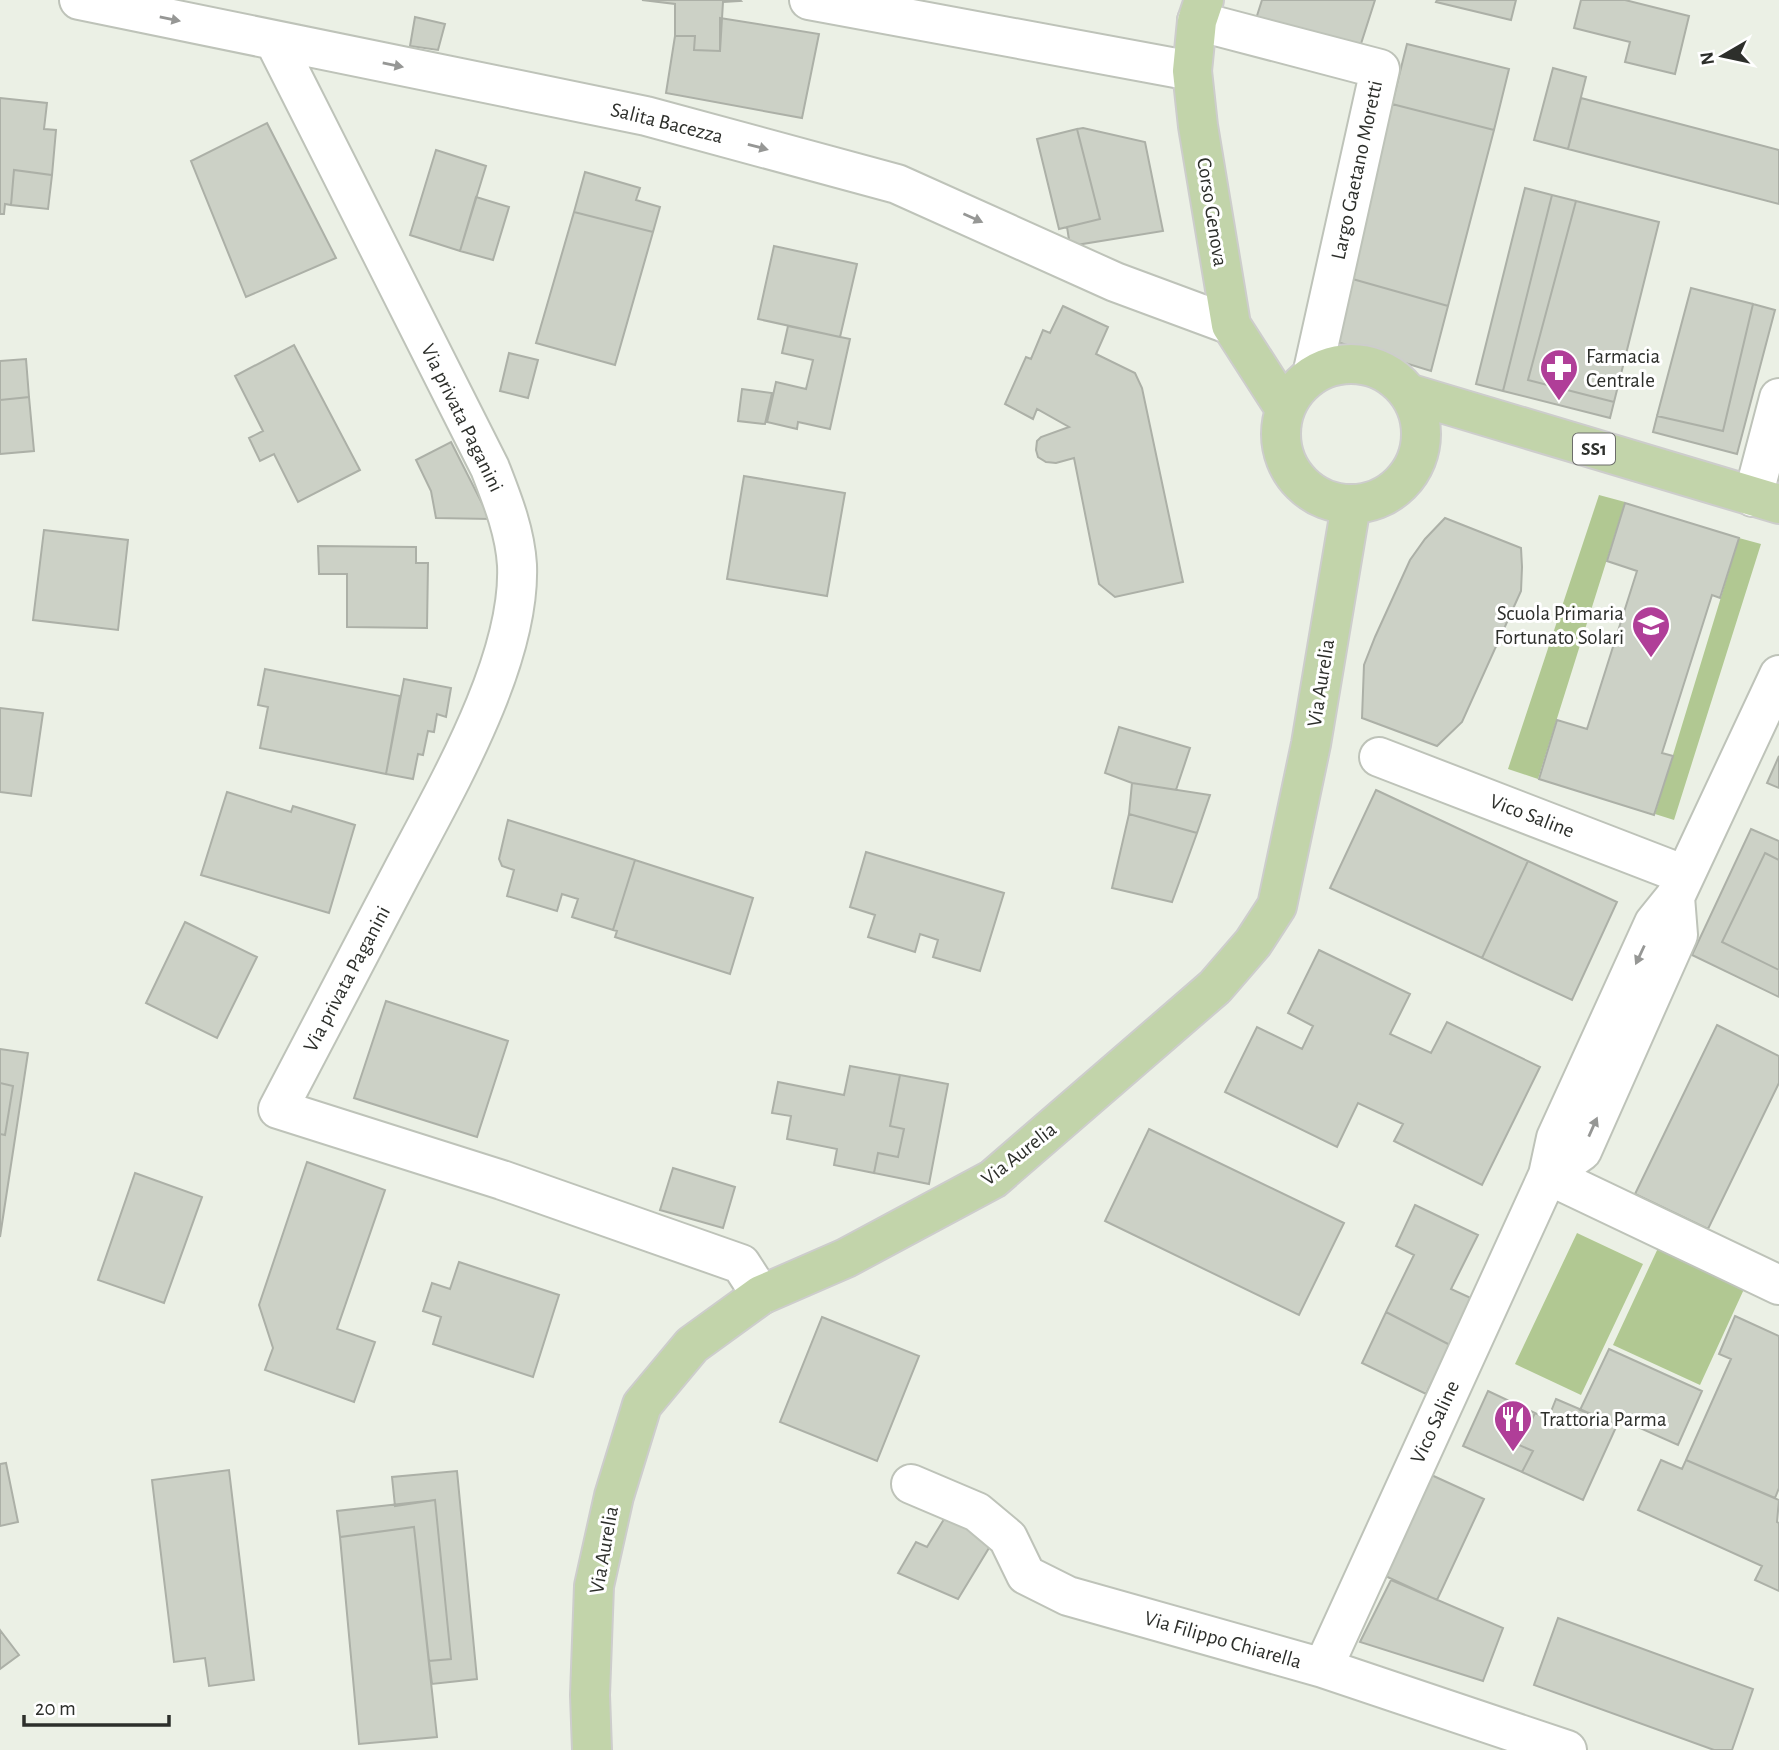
<svg xmlns="http://www.w3.org/2000/svg" width="1779" height="1750" viewBox="0 0 1779 1750" font-family="'Alegreya Sans',sans-serif">
<style>
.green{fill:#b1c892}
.building{fill:#ccd1c6;stroke:#acb0a7;stroke-width:2}
.lines{fill:none;stroke-linecap:round;stroke-linejoin:round}
.minor-casing{stroke:#bec3b9;stroke-width:42}
.major-casing{stroke:#cdcdcc;stroke-width:42}
.minor{stroke:#fff;stroke-width:38}
.major{stroke:#c2d4aa;stroke-width:38}
.oneway{fill:#969795}
.labels{text-anchor:middle;dominant-baseline:central;stroke-width:6;stroke-linejoin:round;paint-order:stroke}
.shield{fill:#fff;stroke:#6c6d6b;stroke-width:2}
.shield-label{font-size:19px;font-weight:bold;fill:#2d2f2b}
.street-label{font-size:21px;fill:#2d2f2b;stroke:#fff}
.poi-label{font-size:21px;fill:#2d2f2b;stroke:#fff;text-anchor:start}
</style>
<rect width="100%" height="100%" fill="#ebf0e5"/>
<path class="green" d="M1599,495L1625,502L1538,779L1508,769Z
M1739,538L1761,544L1674,820L1655,814Z
M1577,1233L1643,1264L1581,1395L1515,1364Z
M1659,1246L1745,1287L1700,1385L1613,1345Z"/>
<path class="building" d="M642,0H740L741,1L723,2L720,51L694,50L695,36H675V4Z
M1262,0H1375L1359,50L1255,22Z
M1437,0H1516L1511,20L1436,2Z
M1581,0H1625L1689,16L1675,74L1625,62L1630,42L1574,28Z
M415,17L445,24L438,50L410,46Z
M720,18L819,34L802,118L666,93L675,36H695L694,50L720,51Z
M1407,44L1509,69L1494,130L1392,104Z
M1553,68L1586,77L1568,149L1534,140Z
M0,98L47,103L44,129L56,130L52,175L14,170L11,205L5,204L4,214H0Z
M1581,98L1779,150V204L1568,149Z
M1392,104L1494,130L1448,306L1349,278Z
M267,123L336,258L246,297L191,161Z
M1083,128L1145,142L1163,231L1070,246L1067,227L1100,219L1077,129Z
M1077,129L1100,219L1059,229L1037,139Z
M436,150L486,166L460,251L410,235Z
M14,170L52,175L48,209L11,205Z
M585,172L640,188L636,200L660,207L653,232L574,212Z
M1525,188L1552,195L1503,391L1476,384Z
M1552,195L1576,201L1528,380L1614,402L1610,418L1503,391Z
M476,197L509,207L493,260L460,251Z
M1576,201L1659,222L1614,402L1528,380Z
M574,212L653,232L615,365L536,343Z
M774,246L857,264L840,337L758,319Z
M1349,278L1448,306L1431,371L1334,341Z
M1691,288L1753,304L1723,431L1657,416Z
M1753,304L1775,310L1737,454L1653,432L1657,416L1723,431Z
M1063,306L1108,327L1096,354L1135,373L1142,388L1183,582L1115,597L1099,584L1074,458L1056,463L1046,462L1038,457L1036,450L1037,441L1041,437L1069,427L1037,409L1033,419L1005,404L1026,357L1031,359L1043,330L1050,333Z
M788,326L850,339L830,429L798,422L797,429L767,422L776,382L806,389L813,360L782,353Z
M294,345L360,470L298,502L274,454L260,461L249,438L263,431L235,376Z
M509,353L538,360L528,398L500,391Z
M26,359L29,397L0,400V361Z
M742,389L772,393L765,424L738,421Z
M29,397L34,451L0,454V400Z
M451,442L490,519L436,518L431,491L416,460Z
M744,476L845,493L827,596L727,579Z
M1625,503L1739,538L1720,598L1712,595L1662,753L1673,756L1654,815L1539,779L1557,720L1587,729L1637,571L1607,561Z
M1445,518L1521,548L1522,567L1521,591L1462,722L1437,746L1362,718L1364,665L1375,637L1410,560L1425,539Z
M44,530L128,540L118,630L33,620Z
M318,546L416,547V563H428L427,628L347,627V574H319Z
M265,669L400,696L386,774L260,748L268,707L258,705Z
M404,679L451,688L446,717L437,714L434,732L428,731L423,755L418,754L413,779L386,774Z
M0,708L43,713L31,796L0,792Z
M1119,727L1190,748L1176,790L1132,783L1105,773Z
M1779,756V788L1767,783Z
M1132,783L1210,795L1197,833L1129,814Z
M1376,790L1528,861L1482,958L1330,888Z
M227,792L291,812L293,806L355,825L329,913L201,875Z
M1129,814L1197,833L1172,902L1112,888Z
M508,820L635,860L613,930L572,917L578,899L562,894L557,911L507,896L514,870L502,866L499,859Z
M1751,829L1779,841V997L1692,955Z
M866,852L1004,893L980,971L933,957L938,940L920,934L915,952L868,937L875,915L850,907Z
M1765,853L1779,860V970L1722,942Z
M635,860L753,898L730,974L615,937L617,931L613,930Z
M1528,861L1617,902L1572,1000L1482,958Z
M185,922L257,957L217,1038L146,1003Z
M1319,950L1410,994L1390,1034L1431,1053L1447,1022L1540,1067L1482,1185L1394,1141L1403,1124L1358,1103L1337,1147L1225,1092L1257,1027L1302,1049L1313,1026L1288,1013Z
M386,1001L508,1041L477,1137L354,1098Z
M1717,1025L1779,1056V1083L1708,1229L1635,1194Z
M0,1049L28,1053L0,1237V1134L5,1135L13,1086L0,1083Z
M850,1066L900,1075L890,1126L904,1129L898,1157L878,1153L874,1173L834,1165L837,1149L787,1139L791,1116L772,1113L778,1082L844,1095Z
M900,1075L948,1084L929,1184L874,1173L878,1153L898,1157L904,1129L890,1126Z
M0,1083L13,1086L5,1135L0,1134Z
M1149,1129L1344,1223L1299,1315L1105,1221Z
M307,1162L385,1190L337,1329L375,1342L354,1402L265,1370L273,1348L259,1305Z
M673,1168L735,1187L723,1228L660,1210Z
M135,1173L202,1197L164,1303L98,1280Z
M1415,1205L1478,1235L1451,1289L1473,1299L1450,1345L1386,1312L1414,1255L1396,1246Z
M459,1262L559,1295L533,1377L433,1344L441,1317L423,1311L432,1283L450,1289Z
M1386,1312L1450,1345L1426,1394L1362,1363Z
M1735,1316L1779,1336V1488L1775,1498L1686,1460L1731,1359L1719,1354Z
M822,1317L919,1356L877,1461L780,1422Z
M1609,1349L1702,1391L1678,1445L1620,1419L1617,1425L1580,1410Z
M1488,1391L1535,1413L1519,1445L1533,1451L1522,1472L1463,1446Z
M1556,1399L1617,1425L1583,1500L1522,1472L1533,1451L1519,1445L1535,1413L1548,1419Z
M1661,1460L1682,1469L1686,1460L1779,1500L1777,1522L1779,1523V1591L1755,1580L1762,1566L1638,1510Z
M6,1463L18,1522L0,1526V1464Z
M229,1470L254,1680L209,1686L205,1658L174,1662L152,1480Z
M457,1471L477,1679L432,1684L429,1661L451,1659L435,1500L395,1506L392,1477Z
M1427,1473L1484,1499L1437,1600L1381,1574Z
M435,1500L451,1659L429,1661L414,1527L340,1537L337,1511Z
M949,1511L995,1538L958,1599L898,1573L916,1542L927,1547Z
M414,1527L437,1737L359,1744L340,1537Z
M1391,1580L1503,1628L1483,1681L1360,1642Z
M1558,1618L1753,1689L1732,1750H1714L1534,1685Z
M0,1630L19,1655L0,1669Z"/>
<g class="lines">
<defs>
<path id="minor" d="M79,0L646,116L897,184L1115,282L1231,325
M809,0L1192,71
M1197,21L1380,69L1312,375
M275,42L490,468C502,499 515,531 517,565C521,662 445,790 401,874C360,953 319,1031 278,1109L502,1180L741,1264L761,1295
M1753,497L1779,398
M1379,757L1685,875
M1548,1175L1582,1151L1678,935L1675,897
M1548,1175L1779,1285
M911,1484L977,1512L1008,1538L1026,1575L1068,1596L1323,1668L1567,1750
M1323,1668L1548,1175L1556,1138L1654,923L1675,897L1779,675"/>
<path id="major" d="M1204,0L1197,21L1192,71L1198,126L1231,325L1285,409
M1281 434a70 70 0 1 1 140 0a70 70 0 1 1-140 0Z
M1408,393L1779,504
M592,1750L590,1695L594,1586L614,1496L642,1405L692,1345L761,1295L846,1258L993,1179L1215,987L1253,943L1277,906L1311,744L1351,505"/>
</defs>
<use href="#minor" class="minor-casing"/>
<use href="#major" class="major-casing"/>
<use href="#minor" class="minor"/>
<use href="#major" class="major"/>
</g>
<defs><path id="oneway-solid" d="M-6-.8H1V-3.2L6.5 0L1 3.2V.8H-6Z" transform="scale(1.75)"/></defs>
<g class="oneway">
<use href="#oneway-solid" transform="translate(170 19) rotate(12)"/>
<use href="#oneway-solid" transform="translate(393 65) rotate(11)"/>
<use href="#oneway-solid" transform="translate(758 147) rotate(15)"/>
<use href="#oneway-solid" transform="translate(973 218) rotate(24)"/>
<use href="#oneway-solid" transform="translate(1640 955) rotate(115)"/>
<use href="#oneway-solid" transform="translate(1593 1127) rotate(-66)"/>
</g>
<defs>
<symbol id="pharmacy-pin" viewBox="-11 -11 22 30"><path d="M0 17L-7.5 6A9.5 9.5 0 1 1 7.5 6Z" fill="#b03e98" stroke="#fff"/><path d="M-2-6h4v4h4v4h-4v4h-4v-4h-4v-4h4Z" fill="#fff"/></symbol>
<symbol id="school-pin" viewBox="-11 -11 22 30"><path d="M0 17L-7.5 6A9.5 9.5 0 1 1 7.5 6Z" fill="#b03e98" stroke="#fff"/><path d="M0-5L7-2L0 1L-7-2ZM-4 1L0 2.5L4 1V4Q0 6-4 4Z" fill="#fff"/></symbol>
<symbol id="restaurant-pin" viewBox="-11 -11 22 30"><path d="M0 17L-7.5 6A9.5 9.5 0 1 1 7.5 6Z" fill="#b03e98" stroke="#fff"/><path d="M-5-6h1v4h1v-4h1v4h1v-4h1v5L-1.5 .5V6h-2V.5L-5-1ZM5-6V6H3V1.5H1.5Q1.5-4 5-6Z" fill="#fff"/></symbol>
</defs>
<g fill-rule="evenodd">
<use href="#pharmacy-pin" x="1537" y="346" width="44" height="60"/>
<use href="#school-pin" x="1629" y="603" width="44" height="60"/>
<use href="#restaurant-pin" x="1491" y="1397" width="44" height="60"/>
</g>
<g class="labels">
<rect class="shield" x="1573" y="433.5" width="42" height="31" rx="5"/>
<g class="shield-label">
<text x="1594" y="449">SS1</text>
</g>
<g class="street-label">
<text transform="translate(667 123) rotate(14)">Salita Bacezza</text>
<text transform="translate(1357 170) rotate(-78)">Largo Gaetano Moretti</text>
<text transform="translate(1212 212) rotate(81)">Corso Genova</text>
<text transform="translate(462 418) rotate(64)">Via privata Paganini</text>
<text transform="translate(1321 683) rotate(-81)">Via Aurelia</text>
<text transform="translate(1532 816) rotate(21)">Vico Saline</text>
<text transform="translate(347 979) rotate(-62)">Via privata Paganini</text>
<text transform="translate(1019 1154) rotate(-38)">Via Aurelia</text>
<text transform="translate(1435 1422) rotate(-65)">Vico Saline</text>
<text transform="translate(604 1550) rotate(-80)">Via Aurelia</text>
<text transform="translate(1223 1640) rotate(16)">Via Filippo Chiarella</text>
</g>
<g class="poi-label">
<text x="1586" y="356">Farmacia<tspan x="1586" dy="24">Centrale</tspan></text>
<text x="1624" y="613" text-anchor="end">Scuola Primaria<tspan x="1624" dy="24">Fortunato Solari</tspan></text>
<text x="1540" y="1419">Trattoria Parma</text>
</g>
</g>
<g transform="translate(1723 56) rotate(261)" stroke="#ffffff" stroke-width="5" paint-order="stroke">
<path d="M0-5L12 26L0 18L-12 26Z" fill="#2d2f2b"/>
<text y="-10" font-size="19" font-weight="bold" text-anchor="middle" fill="#2d2f2b">N</text>
</g>
<path d="M24 1715v10h145v-10" fill="none" stroke="#2d2f2b" stroke-width="3.5"/>
<text x="35" y="1715" font-size="21" fill="#2d2f2b" stroke="#ffffff" stroke-width="5" paint-order="stroke">20 m</text>
</svg>
